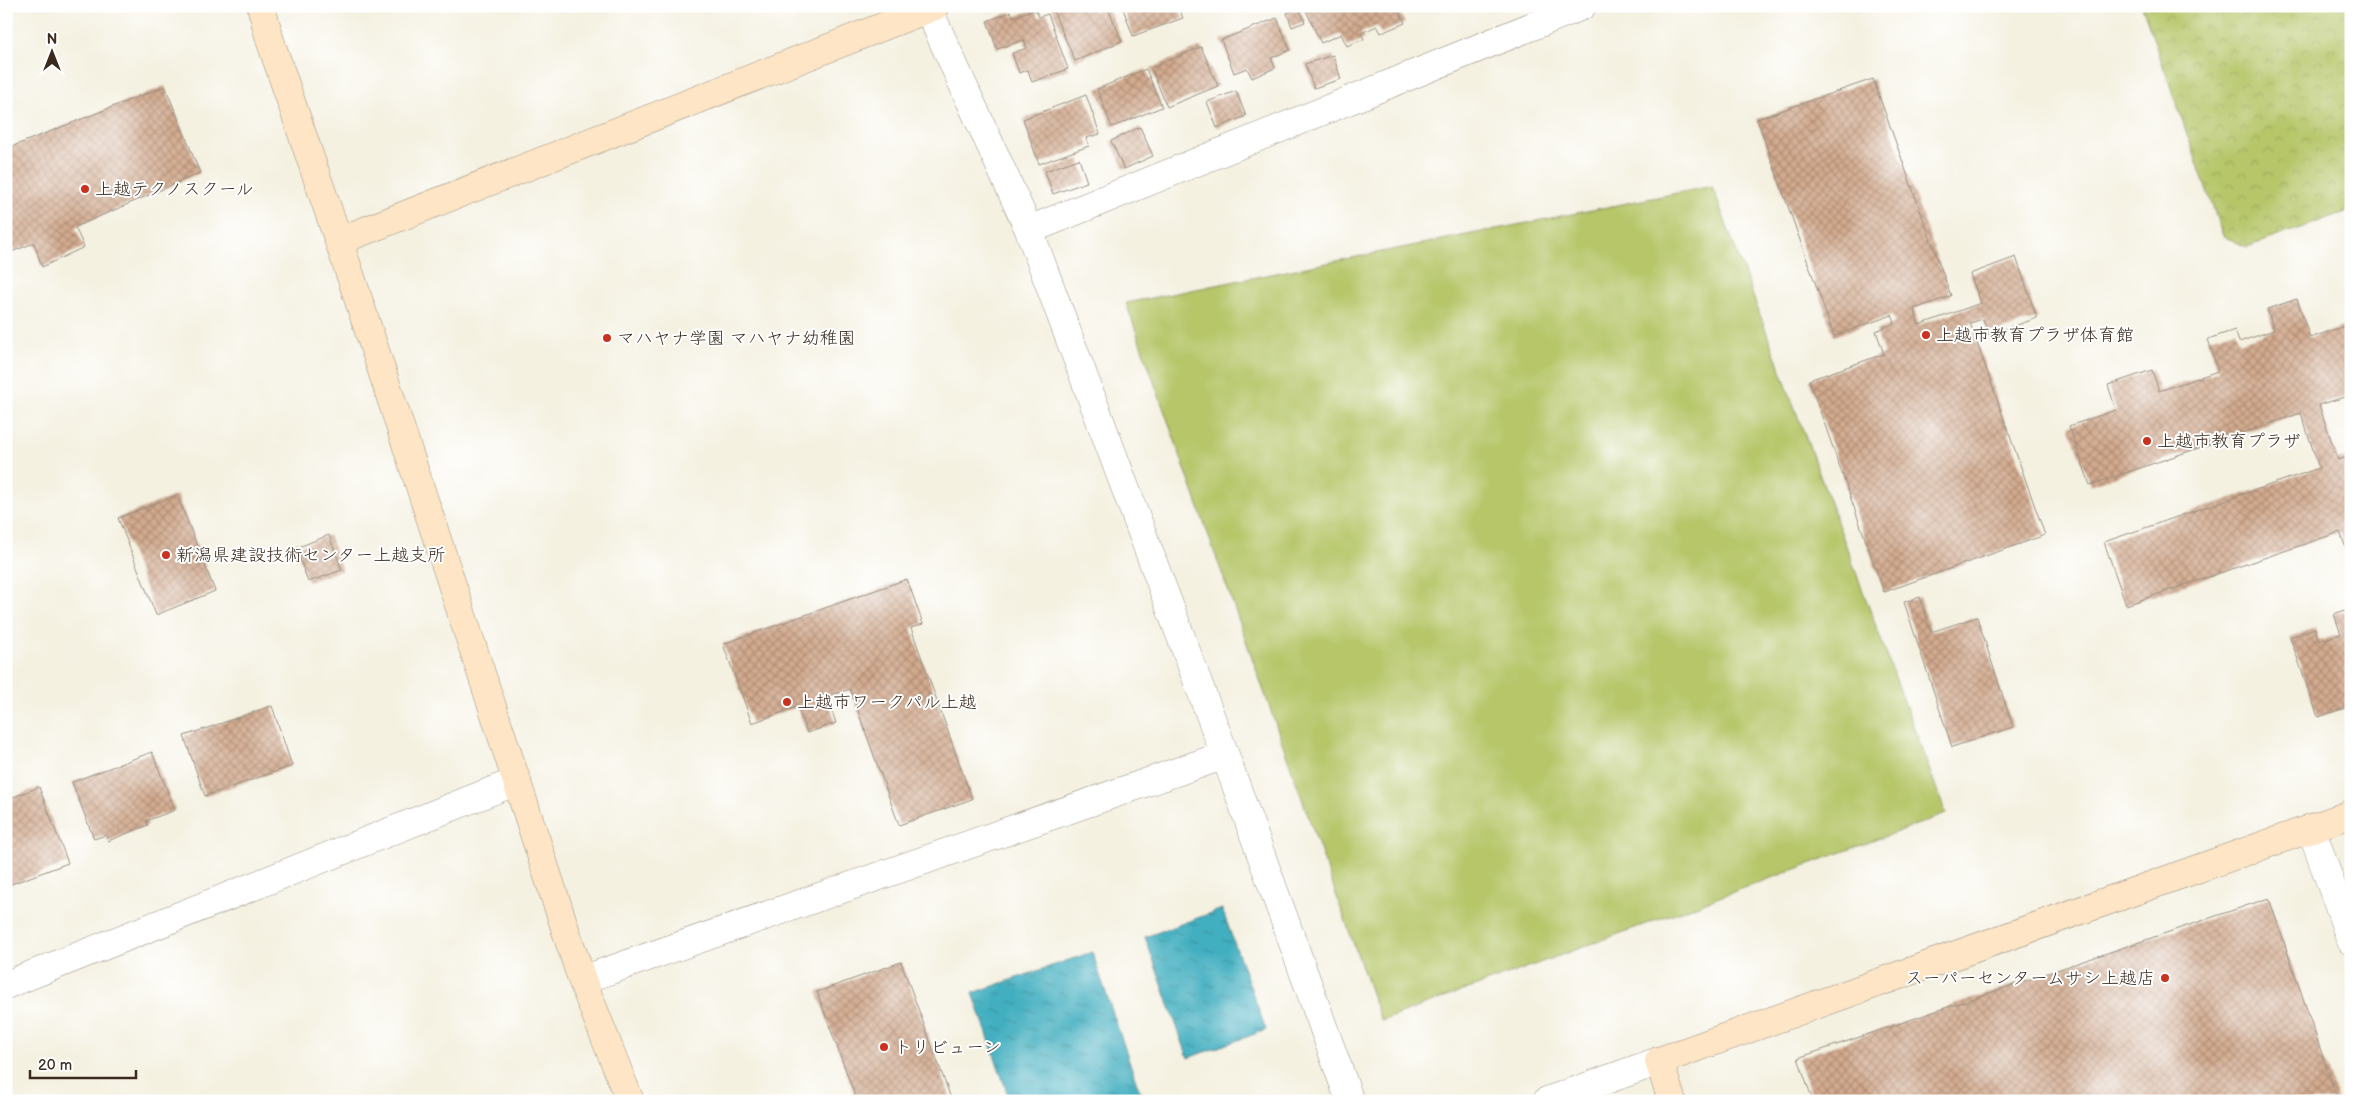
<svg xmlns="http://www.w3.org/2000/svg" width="2357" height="1107" viewBox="0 0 2357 1107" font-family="'Balsamiq Sans','Klee One',sans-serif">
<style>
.park{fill:url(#park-crowns);stroke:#787844}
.pitch{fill:#b6c669;stroke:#787844}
.water{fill:url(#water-ripples);stroke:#3e6c6f}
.building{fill:url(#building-cross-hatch)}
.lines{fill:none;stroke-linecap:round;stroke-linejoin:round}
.street-casing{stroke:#988e80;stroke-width:29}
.secondary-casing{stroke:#988e80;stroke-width:29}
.street{stroke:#fff;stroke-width:28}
.secondary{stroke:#fde5c5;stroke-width:28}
.poi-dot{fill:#c8321e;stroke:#fff;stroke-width:2}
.labels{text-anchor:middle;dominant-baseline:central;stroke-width:4;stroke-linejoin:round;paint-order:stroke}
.poi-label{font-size:18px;fill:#3b2a1e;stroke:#fff;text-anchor:start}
</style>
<defs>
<pattern id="park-crowns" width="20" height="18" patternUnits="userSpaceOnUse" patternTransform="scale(1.25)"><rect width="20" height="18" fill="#b6c669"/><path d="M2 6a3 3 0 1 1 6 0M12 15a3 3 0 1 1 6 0" fill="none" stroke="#9daa5b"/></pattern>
<pattern id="water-ripples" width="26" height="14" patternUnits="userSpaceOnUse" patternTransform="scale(1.25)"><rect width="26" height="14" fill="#42afc0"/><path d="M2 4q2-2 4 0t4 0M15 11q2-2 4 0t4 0" fill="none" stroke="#388f9b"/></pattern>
<pattern id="building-cross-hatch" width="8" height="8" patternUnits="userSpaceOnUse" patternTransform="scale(1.25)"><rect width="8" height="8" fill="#d3ab8f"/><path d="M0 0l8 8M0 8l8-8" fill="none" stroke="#ac8b74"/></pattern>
</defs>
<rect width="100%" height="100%" fill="#fff"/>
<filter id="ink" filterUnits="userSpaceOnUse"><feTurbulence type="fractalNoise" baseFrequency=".02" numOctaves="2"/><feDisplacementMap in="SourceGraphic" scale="10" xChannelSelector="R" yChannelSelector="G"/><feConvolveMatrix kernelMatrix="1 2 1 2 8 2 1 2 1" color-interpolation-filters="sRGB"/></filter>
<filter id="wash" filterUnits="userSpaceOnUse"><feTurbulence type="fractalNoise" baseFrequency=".0096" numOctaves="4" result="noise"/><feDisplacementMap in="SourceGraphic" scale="20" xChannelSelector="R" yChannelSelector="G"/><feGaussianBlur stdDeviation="1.12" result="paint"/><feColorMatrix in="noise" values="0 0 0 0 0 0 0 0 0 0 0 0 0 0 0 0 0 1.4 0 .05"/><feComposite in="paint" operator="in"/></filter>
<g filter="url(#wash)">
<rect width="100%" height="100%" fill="#f4f1e1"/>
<path class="park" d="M2142,6H2351V210L2247,247L2223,236Z"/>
<path class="pitch" d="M1712,186L1946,814L1381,1021L1126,303Z"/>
<path class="water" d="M1222,909L1266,1030L1188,1058L1145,937Z
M1092,952L1143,1101H1010L973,993Z"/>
<g id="blocks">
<path class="building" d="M1051,6H1107L1122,41L1075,61Z
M1122,6H1178L1183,18L1133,36Z
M1196,6H1208L1198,10Z
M1304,6H1397L1405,23L1381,33L1377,26L1361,33L1364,39L1347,46L1341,34L1321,43Z
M1299,8L1305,22L1292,27L1287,13Z
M1035,9L1039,17L1048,14L1068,69L1032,82L1028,70L1019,73L1012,53L1027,48L1024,40L997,49L987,21L1011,12L1013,17Z
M1277,18L1290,50L1271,58L1275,68L1252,78L1247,68L1234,73L1221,40Z
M1201,47L1218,86L1167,107L1151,68Z
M1333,55L1341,79L1314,88L1305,64Z
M1146,69L1162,107L1112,127L1097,89Z
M1873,79L1951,296L1914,309L1919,325L1981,303L1970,274L2016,257L2037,318L1989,335L1983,319L1970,323L2045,535L1884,592L1809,380L1884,354L1876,331L1895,323L1892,315L1834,336L1757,119Z
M165,86L200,173L75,227L84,247L42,267L34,243L11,252L6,242V213L10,211L6,204V149Z
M1236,91L1246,116L1217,128L1207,102Z
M1086,95L1100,134L1086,138L1089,146L1039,164L1023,119Z
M1140,127L1153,156L1124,169L1111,141Z
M1079,159L1087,182L1053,194L1045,171Z
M2297,299L2310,338L2351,324V395L2319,405L2338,460L2351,456V562L2340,532L2126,605L2104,542L2319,468L2301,413L2090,485L2069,426L2116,410L2108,385L2152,370L2159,391L2218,371L2208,339L2235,330L2239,342L2274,330L2267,309Z
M177,495L215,591L156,615L118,518Z
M329,535L342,570L308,582L296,548Z
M907,579L923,624L911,628L972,799L899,825L850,689L827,697L836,723L807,733L797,707L752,723L723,644Z
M1920,597L1931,632L1977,617L2013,727L1952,747L1904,602Z
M2351,608V706L2318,717L2290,637L2315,628L2319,641L2341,634L2334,614Z
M272,706L292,766L205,796L184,736Z
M152,752L175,810L146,821L148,825L108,841L106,835L94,839L72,782Z
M39,787L68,863L6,886V800Z
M2269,898L2338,1101H1813L1798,1058Z
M901,962L952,1101H857L817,992Z"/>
</g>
</g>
<g filter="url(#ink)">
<use href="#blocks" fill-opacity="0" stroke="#988e80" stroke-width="1"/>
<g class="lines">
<defs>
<path id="street" d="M927,6L1029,230L1225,755L1350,1101
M1029,230L1582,6
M2311,828L2351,941
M582,980L1225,755
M6,985L517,781
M1547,1101L1659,1061"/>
<path id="secondary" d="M261,6L270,40L352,280L582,980L630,1101
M339,241L935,6
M1672,1101L1659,1061L2351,814"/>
</defs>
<use href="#street" class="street-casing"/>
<use href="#secondary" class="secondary-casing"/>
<use href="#street" class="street"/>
<use href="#secondary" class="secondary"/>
</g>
</g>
<g class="poi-dot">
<circle cx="85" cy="189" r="5"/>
<circle cx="1926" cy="335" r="5"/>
<circle cx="607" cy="338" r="5"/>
<circle cx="2147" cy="441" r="5"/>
<circle cx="166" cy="555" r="5"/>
<circle cx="787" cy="702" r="5"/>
<circle cx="2165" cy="978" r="5"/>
<circle cx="884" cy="1047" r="5"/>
</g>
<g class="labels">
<g class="poi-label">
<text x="95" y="189">上越テクノスクール</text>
<text x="1936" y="335">上越市教育プラザ体育館</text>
<text x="617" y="338">マハヤナ学園 マハヤナ幼稚園</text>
<text x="2157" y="441">上越市教育プラザ</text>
<text x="176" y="555">新潟県建設技術センター上越支所</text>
<text x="797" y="702">上越市ワークパル上越</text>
<text x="2155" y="978" text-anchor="end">スーパーセンタームサシ上越店</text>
<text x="894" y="1047">トリビューン</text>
</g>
</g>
<rect width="2357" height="1107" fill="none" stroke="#fff" stroke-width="25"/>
<g transform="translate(52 52)" stroke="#ffffff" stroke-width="4" paint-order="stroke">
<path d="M0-4L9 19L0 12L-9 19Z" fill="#3b2a1e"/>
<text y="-8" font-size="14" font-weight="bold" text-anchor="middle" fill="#3b2a1e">N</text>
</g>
<path d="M30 1070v8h106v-8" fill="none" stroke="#3b2a1e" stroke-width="2.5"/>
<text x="38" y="1070" font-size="15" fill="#3b2a1e" stroke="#ffffff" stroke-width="4" paint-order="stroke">20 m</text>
</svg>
